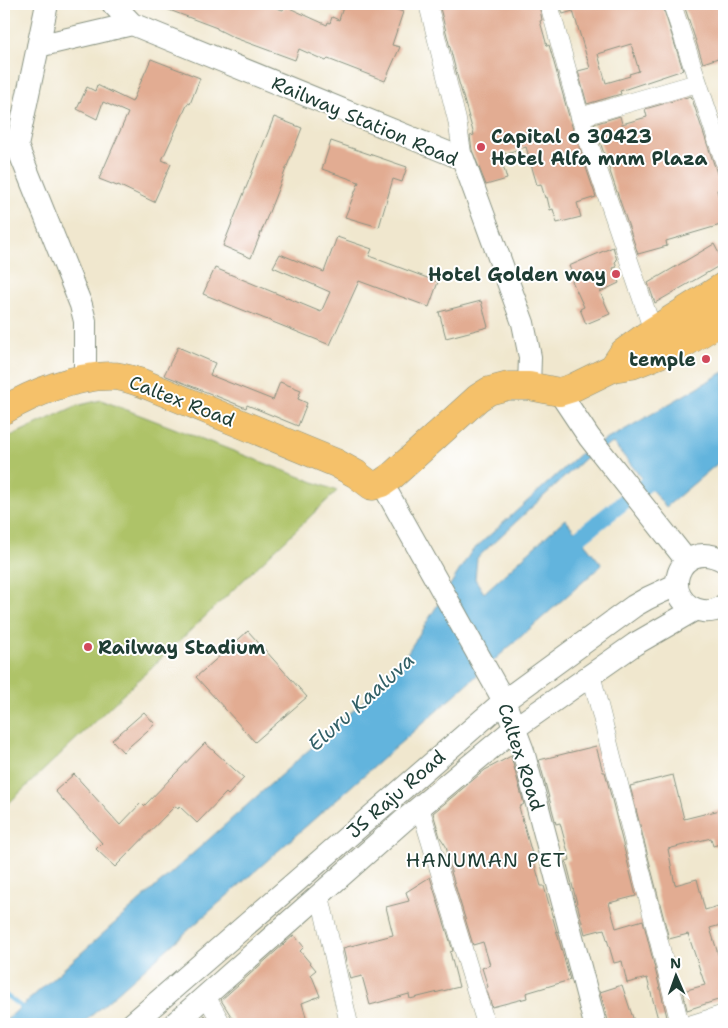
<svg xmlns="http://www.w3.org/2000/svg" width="728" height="1028" viewBox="0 0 728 1028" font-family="'Shantell Sans',sans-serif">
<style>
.green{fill:#aec367;stroke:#66804e}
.water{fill:#62b4dd;stroke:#407888}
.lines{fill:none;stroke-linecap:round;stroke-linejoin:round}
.stream{stroke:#62b4dd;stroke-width:4.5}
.canal{stroke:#62b4dd;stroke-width:16}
.building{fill:#e2ac92;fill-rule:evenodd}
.minor-casing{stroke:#889281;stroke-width:19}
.tertiary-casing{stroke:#889281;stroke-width:24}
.primary-casing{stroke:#889281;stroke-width:29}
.minor{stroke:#fff;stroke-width:18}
.tertiary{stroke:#fff;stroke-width:22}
.primary{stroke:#f5c16b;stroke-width:28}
.poi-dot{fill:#d1495b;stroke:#fff;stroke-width:2}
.labels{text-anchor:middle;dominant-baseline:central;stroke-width:4;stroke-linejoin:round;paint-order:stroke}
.street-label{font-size:19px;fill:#1f3d34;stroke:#fff}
.poi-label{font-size:19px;font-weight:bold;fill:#1f3d34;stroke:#fff;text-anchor:start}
.water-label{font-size:20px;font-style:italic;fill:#336167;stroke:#fff}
.neighbourhood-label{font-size:20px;letter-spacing:1px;fill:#1f3d34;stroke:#fff}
</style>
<rect width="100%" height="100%" fill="#fff"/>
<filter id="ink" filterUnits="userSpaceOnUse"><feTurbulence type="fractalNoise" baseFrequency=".02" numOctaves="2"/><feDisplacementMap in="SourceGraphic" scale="10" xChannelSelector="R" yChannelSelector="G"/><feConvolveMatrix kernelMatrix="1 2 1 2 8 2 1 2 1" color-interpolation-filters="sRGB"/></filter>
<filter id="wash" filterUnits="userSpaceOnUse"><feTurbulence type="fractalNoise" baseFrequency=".0096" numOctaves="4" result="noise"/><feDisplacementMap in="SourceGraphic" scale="20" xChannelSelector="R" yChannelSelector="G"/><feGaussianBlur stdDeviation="1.12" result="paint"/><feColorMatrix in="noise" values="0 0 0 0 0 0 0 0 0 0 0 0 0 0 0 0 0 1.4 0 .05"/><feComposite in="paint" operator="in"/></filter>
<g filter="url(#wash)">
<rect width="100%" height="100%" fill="#f0e7ce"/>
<path class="green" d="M101,400L337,491L9,803L4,804V439L76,406Z"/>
<path class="water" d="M724,372V458L666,507L613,443L585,458L477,558L475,579L484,593L565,519L602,565L82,1024H4V1022L394,674L471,552L582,452L619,433Z"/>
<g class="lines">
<path class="stream" d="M4,994L24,1009"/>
<path class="canal" d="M563,550L664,470"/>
</g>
<g id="blocks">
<path class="building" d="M156,4H265L283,10L285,6L327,25L328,22L330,23L332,17L339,20L344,4H381L403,12L392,45L400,47L385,81L328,59L326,61L299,49L295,60L235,38L217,29V28L156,5Z
M439,4H539L542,20L540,21L547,46L549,45L570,120L596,197L577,203L581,217L557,223L553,209L550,210L547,197L545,198L541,184L537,185L526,147L500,155L507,179L486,185L472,150L470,136L474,135L458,79Z
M560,4H662L683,70L620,91L621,94L587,104L578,71L590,68L573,11L563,14ZM631,44L639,71L629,74L630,76L606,83L598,54Z
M688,4H719L724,21V56L703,63L684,5Z
M151,59L200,78L190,104L188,103L162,160L171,164L154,202L118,185L117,186L99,179L128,113L103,102L97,119L77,109L87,87L95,91L97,85L132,102Z
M691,96L722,188L717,190L724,216V224L666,241L667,246L638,254L594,124L620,116L622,124L647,117L645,109Z
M274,117L302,128L251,258L223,246Z
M331,141L407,167L402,182L393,179L379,227L345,217L359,182L322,169Z
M337,237L372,249L369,256L438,282L429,307L359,281L330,345L203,294L215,268L321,312L330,292L273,267L280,254L324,272Z
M714,244L724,263L655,303L648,283Z
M613,247L617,260L615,262L617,267L613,268L619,283L600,292L610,314L586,324L580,309L584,307L572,281L575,279L569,266Z
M481,301L488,327L446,338L439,312Z
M178,347L215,363L210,375L273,400L280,382L301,390L298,399L307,403L298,426L247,405L246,408L164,375Z
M248,631L307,697L255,742L196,677Z
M144,712L155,724L123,752L112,740Z
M205,743L244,778L228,795L226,793L197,823L179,806L178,808L175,806L115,867L96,849L102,843L55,791L74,774L120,825L141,803L144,806Z
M596,746L603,772H605L636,896L609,903L616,928L643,920L667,1017L658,1019L647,978L627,983L622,961L614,963L604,929L585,934L566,861L570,860L560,823L556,824L539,760Z
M511,756L524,804L519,807L537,872L541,886H544L570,980L526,993L527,998L492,1007L486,988L488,987L482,968L490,965L483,942L473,945L449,865L450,864L446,846L440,837L433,813L485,770Z
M673,775L684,819L724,809V843L713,846L711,838L668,849L675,885L697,879L705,910L722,905L724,913V924L710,928L724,973V998L687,1010L683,991L705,985L688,934L669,939L630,786Z
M430,877L453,951L450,952L459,987L410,999L409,994L370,1005L362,976L350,979L343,948L393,935L386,907L409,901L406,892Z
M294,935L304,947L300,951L316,970L311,974L320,996L302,1003L308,1024H236L221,1000Z
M622,985L635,1024H609L600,992Z
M204,1015L210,1024H194Z"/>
</g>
</g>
<g filter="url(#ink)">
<use href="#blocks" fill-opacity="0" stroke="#889281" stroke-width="1"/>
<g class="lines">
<defs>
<path id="minor" d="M428,4L457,120L463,159
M549,4L580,117L653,331
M672,4L724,161
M580,117L697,83
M591,674L680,1024
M420,807L486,1024
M320,896L349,1024
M206,996L222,1024
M692,1024L724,1014"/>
<path id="tertiary" d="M47,4L17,146L81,305L85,321V379
M113,4L132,24L463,159L523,323L530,357L529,386
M38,46L132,24
M559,392L589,437L687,561
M382,483L504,701L523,751L595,1024
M724,561C677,535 657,603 703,611C710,612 719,610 724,605
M132,1024L504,701L634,606L648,598L676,585
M174,1024L403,821L515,728L635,644L694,610"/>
<path id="primary" d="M613,368L623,353L653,331L724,286
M4,410C33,393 77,375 112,376C122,376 132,380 142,383L336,463L356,474L372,486L382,483L392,476L478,398L489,391L508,386H529L559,392L572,388L613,368L632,365L680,346L724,319"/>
</defs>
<use href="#minor" class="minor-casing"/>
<use href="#tertiary" class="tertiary-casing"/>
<use href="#primary" class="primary-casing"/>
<use href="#minor" class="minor"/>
<use href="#tertiary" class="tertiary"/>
<use href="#primary" class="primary"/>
</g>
</g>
<g class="poi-dot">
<circle cx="481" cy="147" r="5"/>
<circle cx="616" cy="274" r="5"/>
<circle cx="706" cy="359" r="5"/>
<circle cx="88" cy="647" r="5"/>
</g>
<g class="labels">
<g class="street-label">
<text transform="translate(365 121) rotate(23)">Railway Station Road</text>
<text transform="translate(182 401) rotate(21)">Caltex Road</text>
<text transform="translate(521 757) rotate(72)">Caltex Road</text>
<text transform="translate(396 794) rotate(-41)">JS Raju Road</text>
</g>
<g class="poi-label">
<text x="491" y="136">Capital o 30423<tspan x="491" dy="22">Hotel Alfa mnm Plaza</tspan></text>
<text x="606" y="274" text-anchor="end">Hotel Golden way</text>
<text x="696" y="359" text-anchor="end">temple</text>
<text x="98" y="647">Railway Stadium</text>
</g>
<g class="water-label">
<text transform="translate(361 702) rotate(-42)">Eluru Kaaluva</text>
</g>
<g class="neighbourhood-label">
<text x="486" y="860">HANUMAN PET</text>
</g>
</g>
<rect width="728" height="1028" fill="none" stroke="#fff" stroke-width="20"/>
<g transform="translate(676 976) rotate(358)" stroke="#ffffff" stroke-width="4" paint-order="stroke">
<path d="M0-4L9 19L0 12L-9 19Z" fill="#1f3d34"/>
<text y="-8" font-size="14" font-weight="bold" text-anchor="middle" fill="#1f3d34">N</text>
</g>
</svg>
